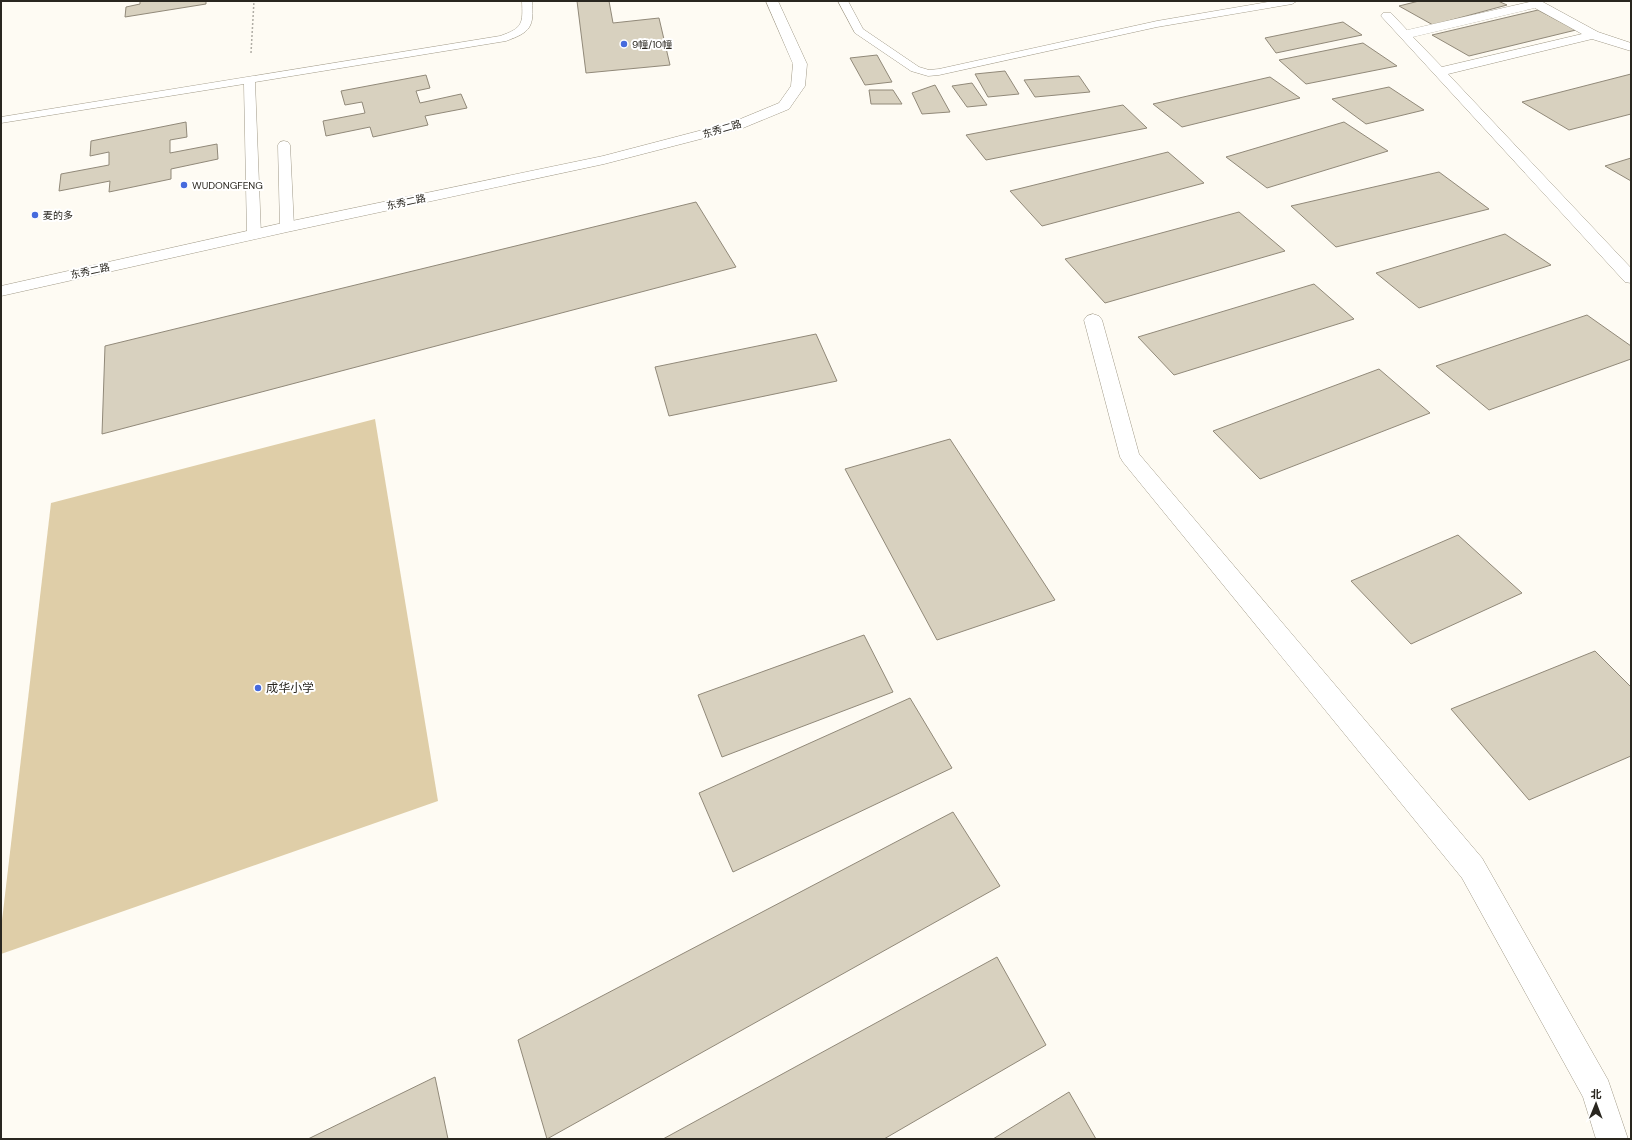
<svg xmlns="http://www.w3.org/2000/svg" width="1632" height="1140" viewBox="0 0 1632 1140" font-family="'DM Sans','Noto Sans SC',sans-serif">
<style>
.green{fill:#dfcea8}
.building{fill:#d8d1bf;stroke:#918979}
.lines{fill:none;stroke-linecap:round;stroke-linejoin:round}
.service-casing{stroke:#a29b89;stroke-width:1}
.minor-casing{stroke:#a29b89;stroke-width:1}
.tertiary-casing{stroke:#a29b89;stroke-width:1}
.path{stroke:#b0ada5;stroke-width:1.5;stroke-dasharray:2 2;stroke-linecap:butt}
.service{fill:#fff;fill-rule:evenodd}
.minor{fill:#fff;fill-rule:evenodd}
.tertiary{fill:#fff;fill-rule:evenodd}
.poi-dot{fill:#466add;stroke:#fff;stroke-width:1.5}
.labels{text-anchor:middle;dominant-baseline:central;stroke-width:4;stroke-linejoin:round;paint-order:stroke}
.far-poi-label{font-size:10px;fill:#29261f;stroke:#fff;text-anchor:start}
.far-street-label{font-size:10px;fill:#29261f;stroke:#fff}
.poi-label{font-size:12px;fill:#29261f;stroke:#fff;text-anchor:start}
</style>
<rect width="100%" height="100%" fill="#fefbf3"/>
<path class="green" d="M375,419L438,801L1,954V929L51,503Z"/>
<path class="building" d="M140,1H206V4L125,17L126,7L140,4Z
M577,1H612H609L613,23L659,18L670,65L586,73Z
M1419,1H1498L1507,5L1433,25L1399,6Z
M1538,10L1576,30L1469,56L1432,35Z
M1343,22L1362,35L1276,53L1265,38Z
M1363,43L1397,66L1306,84L1279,60Z
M877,55L892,82L865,85L850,58Z
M1005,71L1019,94L988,97L975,74Z
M1631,74V114L1569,130L1522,102Z
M426,75L430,88L416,91L420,103L461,94L467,108L425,116L428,125L373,137L370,127L326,136L323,121L365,113L362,102L345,105L341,91Z
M1079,76L1090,92L1035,97L1024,80Z
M1270,77L1300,98L1182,127L1153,104Z
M972,83L987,105L967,107L952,86Z
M935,85L950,112L922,114L912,93Z
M1389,87L1424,110L1366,124L1332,99Z
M869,90H893L902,104H871Z
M1123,105L1147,128L986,160L966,135Z
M186,122L187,137L170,140V153L217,144L218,159L171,169V179L109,192L110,181L59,191L61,174L109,165V152L90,156L91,141Z
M1344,122L1388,151L1267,188L1226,157Z
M1168,152L1204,183L1042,226L1010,191Z
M1631,158V181L1605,166Z
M1439,172L1489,209L1336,247L1291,206Z
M696,202L736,267L102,434L105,346Z
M1239,212L1285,251L1105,303L1065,259Z
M1505,234L1551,265L1419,308L1376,273Z
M1314,284L1354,319L1174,375L1138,337Z
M1587,315L1631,346V359L1489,410L1436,366Z
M816,334L837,381L669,416L655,367Z
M1379,369L1430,413L1260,479L1213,431Z
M950,439L1055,600L937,640L845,469Z
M1458,535L1522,593L1411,644L1351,581Z
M864,635L893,692L722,757L698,695Z
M1595,651L1631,687V756L1529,800L1451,709Z
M910,698L952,768L733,872L699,793Z
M953,812L1000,886L547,1139L518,1040Z
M997,957L1046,1045L884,1139H663Z
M435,1077L448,1139H308Z
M1069,1092L1096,1139H993Z"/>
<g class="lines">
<defs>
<path id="service" d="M522,1H532C534,27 531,32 506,41L255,82L261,235L259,238H249L247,235L244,84L1,123V117L500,36C523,28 523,24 522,1Z
M838,1H848L863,29L919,67L929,70L939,69L1157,21L1274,1H1297L1292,4L1157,27L939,75L928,76L911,71L855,33Z
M284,141L288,142L290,145L294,227L292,230H282L280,227L278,145L280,142Z"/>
<path id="minor" d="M1534,1H1541L1598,32L1631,43V51L1592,39L1448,74L1631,268V283L1625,282L1381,16L1383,13H1391L1407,30ZM1535,8L1582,34L1442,67L1413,37Z
M1093,314L1099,316L1102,320L1139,454L1482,858L1608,1080L1628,1139H1596L1583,1097L1462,878L1123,462L1120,457L1084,320L1087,316Z"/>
<path id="tertiary" d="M766,1H778L807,64L805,86L789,109L743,128L604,164L287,232L1,296V286L287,222L603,156L733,122L779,103L791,86L793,64Z"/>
</defs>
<use href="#service" class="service-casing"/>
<use href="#minor" class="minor-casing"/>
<use href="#tertiary" class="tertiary-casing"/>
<path class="path" d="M251,53L254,1"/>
<use href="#service" class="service"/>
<use href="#minor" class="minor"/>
<use href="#tertiary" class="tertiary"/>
</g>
<g class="poi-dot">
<circle cx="624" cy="44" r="4"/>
<circle cx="184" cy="185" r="4"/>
<circle cx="35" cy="215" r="4"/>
<circle cx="258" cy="688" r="4"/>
</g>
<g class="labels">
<g class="far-poi-label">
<text x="632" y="44">9幢/10幢</text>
<text x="192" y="185">WUDONGFENG</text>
<text x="43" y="215">麦的多</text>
</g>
<g class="far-street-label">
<text transform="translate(722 129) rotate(-16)">东秀二路</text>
<text transform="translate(406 202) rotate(-12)">东秀二路</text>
<text transform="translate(90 271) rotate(-12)">东秀二路</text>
</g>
<g class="poi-label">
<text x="266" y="688">成华小学</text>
</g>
</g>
<rect width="1632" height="1140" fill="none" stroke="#29261f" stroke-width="4"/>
<g transform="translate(1596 1104) rotate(1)" stroke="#ffffff" stroke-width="3" paint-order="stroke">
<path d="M0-3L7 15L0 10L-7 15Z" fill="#29261f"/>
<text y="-6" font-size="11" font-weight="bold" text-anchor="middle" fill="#29261f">北</text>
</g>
</svg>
